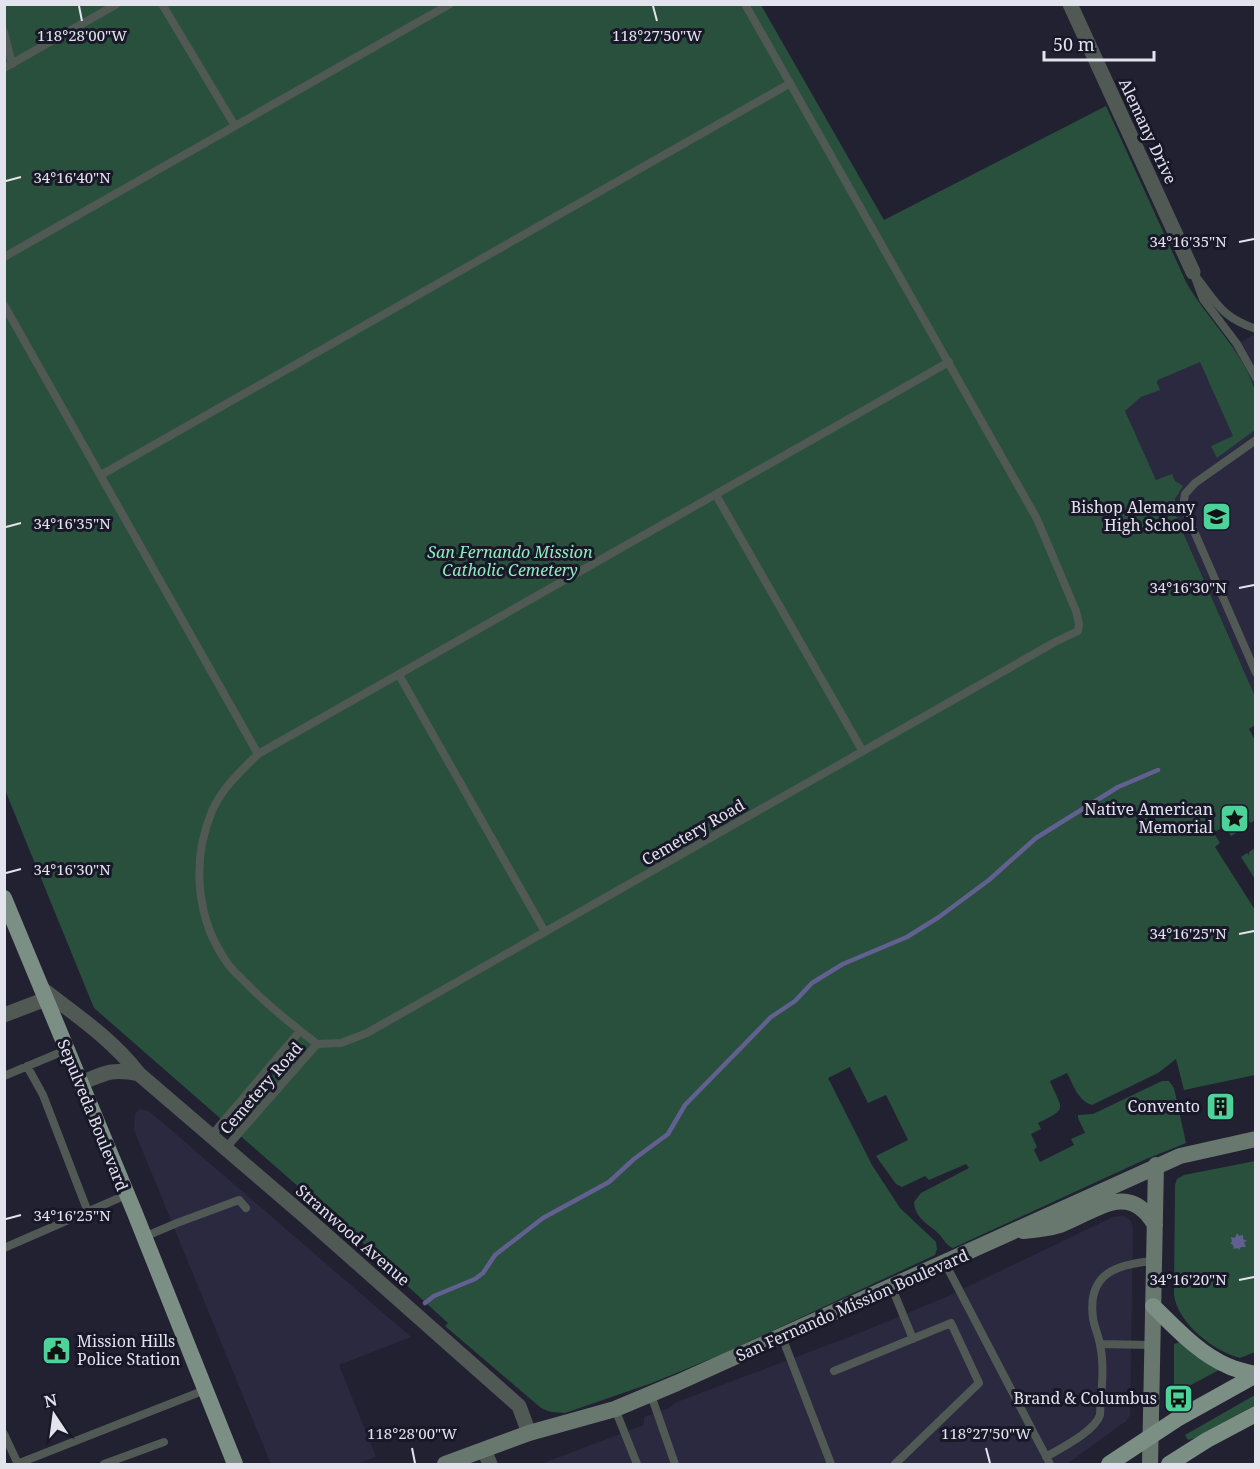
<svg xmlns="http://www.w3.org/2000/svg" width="1260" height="1469" viewBox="0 0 1260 1469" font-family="'Noto Serif',serif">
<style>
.built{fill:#2b2940}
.green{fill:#28503d}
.water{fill:#626090}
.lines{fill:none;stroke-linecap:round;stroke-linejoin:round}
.stream{stroke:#626090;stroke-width:4.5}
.service{stroke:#505954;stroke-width:8}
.minor{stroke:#505954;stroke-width:15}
.secondary{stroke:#69786f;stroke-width:16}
.primary{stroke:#7c8f84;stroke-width:16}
.ticks{fill:none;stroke:#e3e3ee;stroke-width:2}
.labels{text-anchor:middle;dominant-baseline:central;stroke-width:6;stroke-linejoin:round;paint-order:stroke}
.street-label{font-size:16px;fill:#e3e3ee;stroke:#191828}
.poi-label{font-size:16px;fill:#e3e3ee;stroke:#191828;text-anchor:end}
.park-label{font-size:16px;font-style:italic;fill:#92ebbf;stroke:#191828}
.ticks-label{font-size:15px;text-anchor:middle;fill:#e3e3ee;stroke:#191828;stroke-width:6;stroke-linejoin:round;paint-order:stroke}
</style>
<rect width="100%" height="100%" fill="#222132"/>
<path class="built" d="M1255,334V695L1177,519L1175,503L1177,494L1156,481L1125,411L1141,397L1159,390L1157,383L1158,380L1232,347Z
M140,1109L149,1111L411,1337L339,1365L376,1457L355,1464H271L134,1130L135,1114Z
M1124,1216L1131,1221L1133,1228L1130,1415L1126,1421L1067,1464H541L644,1425V1417L669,1408L677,1402L852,1336L946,1297L1113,1217Z"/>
<path class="green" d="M5,5H761L884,220L1106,106L1186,282C1206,318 1241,348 1254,388C1259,400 1255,417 1255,430L1217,458L1211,446L1233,436L1200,362L1158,380L1157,383L1160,390L1141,397L1125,411L1156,480L1172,474L1175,481L1183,486L1175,499L1177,519L1255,696V725L1249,729L1255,740V820L1251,823L1249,821V824L1244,828L1243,826V828L1238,831L1235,830L1236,833L1231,836L1224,826L1214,833L1220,843L1215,847L1255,910V1075L1184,1090L1176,1059L1158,1073L1092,1105C1078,1101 1073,1084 1067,1073L1050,1081C1061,1109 1070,1108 1038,1123L1041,1129L1031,1134L1037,1147L1034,1150L1040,1162L1074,1145L1071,1139L1085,1133L1078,1118V1115L1093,1114L1162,1081H1169L1174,1088L1186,1143L1144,1160L953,1248C947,1246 944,1240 940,1235C929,1224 915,1219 914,1202L921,1193L969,1168L966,1164L929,1180L925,1176L902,1187L896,1184L876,1156L908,1140L886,1095L868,1103L850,1067L828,1078L872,1165L900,1208L936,1242L937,1249L935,1255L720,1355L652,1383L565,1413C555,1412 548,1413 540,1407L445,1326L448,1323L402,1281L404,1279L94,1008L5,790Z
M1255,848L1256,849L1255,879L1241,857L1247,853L1249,855V852Z
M1255,1161V1352L1240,1358C1214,1351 1178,1324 1174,1295L1175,1185L1177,1179L1184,1175Z
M1180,1342L1219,1370L1174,1394V1344Z
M1255,1395V1405L1195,1438L1188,1440L1185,1435Z"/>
<path class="water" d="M1237,1233L1239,1236L1243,1235V1239L1247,1241L1244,1242L1246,1247H1241L1239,1250L1238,1248L1234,1249L1233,1245L1230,1243L1232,1242L1231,1237L1235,1238Z"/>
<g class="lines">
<path class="stream" d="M425,1303L434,1296L475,1279L483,1273L495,1255L543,1218L609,1182L634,1159L668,1134L685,1105L771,1017L795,1001L812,983L843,964L907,937L939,917L989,880L1036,838L1118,787L1158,770"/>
<path class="service" d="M162,4L235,126
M4,32L12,64
M4,68L117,4
M4,257L450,4
M1193,272L1203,299L1237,344L1256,378
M1197,278C1218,305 1222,317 1256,329
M4,305L258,754C241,771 222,788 212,811C191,861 196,920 228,964C232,970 239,976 244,981C266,1004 291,1024 317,1044L341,1043L367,1033L1055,642L1078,631L1079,624L1076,611L1037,519L745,4
M1256,440L1195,483L1185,494L1183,506L1256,673
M101,475L789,84
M716,495L862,750
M399,675L545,932
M258,754L949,362
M27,1066L43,1095L88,1212
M4,1076L66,1050
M211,1136L300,1031
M225,1149L317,1044
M144,1237L177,1223L239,1200L246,1208
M4,1248L126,1195
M945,1263L1050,1464
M892,1288L913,1339
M782,1337L831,1464
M1100,1344L1152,1345
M834,1371L951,1323L979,1383L895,1464
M651,1395L675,1464
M615,1409L637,1464
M4,1434L18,1464
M1046,1457C1061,1448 1095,1431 1100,1415C1101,1393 1105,1367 1100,1345C1099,1336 1094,1327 1093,1318C1087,1273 1117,1264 1154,1261
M17,1464L205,1390
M104,1464L164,1442"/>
<path class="minor" d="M1070,4L1193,272
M41,988C76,1015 112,1039 139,1074L308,1219L519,1406L529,1433
M4,1015L46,999
M81,1083C105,1073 112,1068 139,1074
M484,1450L490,1464"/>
<path class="secondary" d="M1023,1231C1036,1230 1048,1229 1060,1225C1096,1211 1129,1180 1155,1225
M445,1464L529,1433L615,1409L677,1383L1180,1156L1256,1139
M1150,1464L1156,1165"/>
<path class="primary" d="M4,898L134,1211L235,1464
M1153,1306C1176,1328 1198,1353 1228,1366C1236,1370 1246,1372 1256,1374
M1109,1464L1177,1419L1256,1375
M1169,1464L1207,1440L1256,1414"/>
</g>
<path class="ticks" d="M79,6L82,21M653,6L657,21M6,181L21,177M1239,242L1254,239M6,527L21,523M1239,588L1254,585M6,873L21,869M1239,934L1254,931M6,1219L21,1215M1239,1280L1254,1277M412,1448L415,1463M986,1448L990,1463"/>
<defs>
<symbol id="school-square" viewBox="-11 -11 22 22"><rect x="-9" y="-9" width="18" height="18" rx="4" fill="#4dd39a" stroke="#191828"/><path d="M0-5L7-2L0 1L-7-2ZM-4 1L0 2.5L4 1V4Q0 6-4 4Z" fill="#111"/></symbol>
<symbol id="sight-square" viewBox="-11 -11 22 22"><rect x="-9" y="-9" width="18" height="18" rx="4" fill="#4dd39a" stroke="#191828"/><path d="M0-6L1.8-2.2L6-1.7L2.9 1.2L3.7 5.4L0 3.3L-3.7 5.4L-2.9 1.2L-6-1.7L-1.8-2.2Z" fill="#111"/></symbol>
<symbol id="building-square" viewBox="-11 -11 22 22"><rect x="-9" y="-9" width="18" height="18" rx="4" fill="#4dd39a" stroke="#191828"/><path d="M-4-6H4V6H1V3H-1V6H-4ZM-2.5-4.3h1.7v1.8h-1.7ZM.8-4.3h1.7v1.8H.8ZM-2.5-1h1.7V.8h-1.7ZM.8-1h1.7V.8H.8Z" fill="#111"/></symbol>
<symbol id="civic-square" viewBox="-11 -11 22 22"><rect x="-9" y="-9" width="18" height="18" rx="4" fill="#4dd39a" stroke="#191828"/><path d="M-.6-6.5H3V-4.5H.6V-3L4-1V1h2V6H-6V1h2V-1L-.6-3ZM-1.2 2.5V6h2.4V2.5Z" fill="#111"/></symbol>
<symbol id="bus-square" viewBox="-11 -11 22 22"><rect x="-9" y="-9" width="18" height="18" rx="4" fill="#4dd39a" stroke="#191828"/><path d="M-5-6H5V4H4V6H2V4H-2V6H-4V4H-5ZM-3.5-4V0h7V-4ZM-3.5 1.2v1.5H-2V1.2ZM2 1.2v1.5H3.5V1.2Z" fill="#111"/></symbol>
</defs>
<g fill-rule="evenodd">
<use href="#school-square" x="1200" y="500" width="33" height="33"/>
<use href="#sight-square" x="1218" y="802" width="33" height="33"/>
<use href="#building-square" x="1204" y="1090" width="33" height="33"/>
<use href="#civic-square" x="40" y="1334" width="33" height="33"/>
<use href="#bus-square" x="1162" y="1382" width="33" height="33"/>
</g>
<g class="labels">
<g class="street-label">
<text transform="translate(1148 131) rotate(65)">Alemany Drive</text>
<text transform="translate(693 832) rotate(-30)">Cemetery Road</text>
<text transform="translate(261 1088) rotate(-49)">Cemetery Road</text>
<text transform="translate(93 1115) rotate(68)">Sepulveda Boulevard</text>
<text transform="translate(353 1235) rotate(41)">Stranwood Avenue</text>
<text transform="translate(852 1305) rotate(-24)">San Fernando Mission Boulevard</text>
</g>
<g class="poi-label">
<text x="1195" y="507">Bishop Alemany<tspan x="1195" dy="18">High School</tspan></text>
<text x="1213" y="809">Native American<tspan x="1213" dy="18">Memorial</tspan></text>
<text x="1200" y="1106">Convento</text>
<text x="77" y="1341" text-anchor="start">Mission Hills<tspan x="77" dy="18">Police Station</tspan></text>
<text x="1157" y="1398">Brand &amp; Columbus</text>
</g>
<g class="park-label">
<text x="510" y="552">San Fernando Mission<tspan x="510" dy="18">Catholic Cemetery</tspan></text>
</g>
</g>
<g class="ticks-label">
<text x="82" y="41">118°28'00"W</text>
<text x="657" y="41">118°27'50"W</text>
<text x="72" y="183">34°16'40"N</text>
<text x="1188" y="247">34°16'35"N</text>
<text x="72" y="529">34°16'35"N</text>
<text x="1188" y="593">34°16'30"N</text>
<text x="72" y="875">34°16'30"N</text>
<text x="1188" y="939">34°16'25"N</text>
<text x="72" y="1221">34°16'25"N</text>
<text x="1188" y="1285">34°16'20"N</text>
<text x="412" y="1439">118°28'00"W</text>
<text x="986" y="1439">118°27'50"W</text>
</g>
<rect width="1260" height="1469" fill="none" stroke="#e3e3ee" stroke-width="12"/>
<g transform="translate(54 1415) rotate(347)" stroke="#191828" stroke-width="4.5" paint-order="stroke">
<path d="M0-4.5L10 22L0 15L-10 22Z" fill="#e3e3ee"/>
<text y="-9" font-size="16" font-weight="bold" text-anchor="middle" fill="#e3e3ee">N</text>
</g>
<path d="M1044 51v9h110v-9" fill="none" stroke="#e3e3ee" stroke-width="3"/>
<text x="1053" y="51" font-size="18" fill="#e3e3ee" stroke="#191828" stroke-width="4.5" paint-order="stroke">50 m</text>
</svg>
